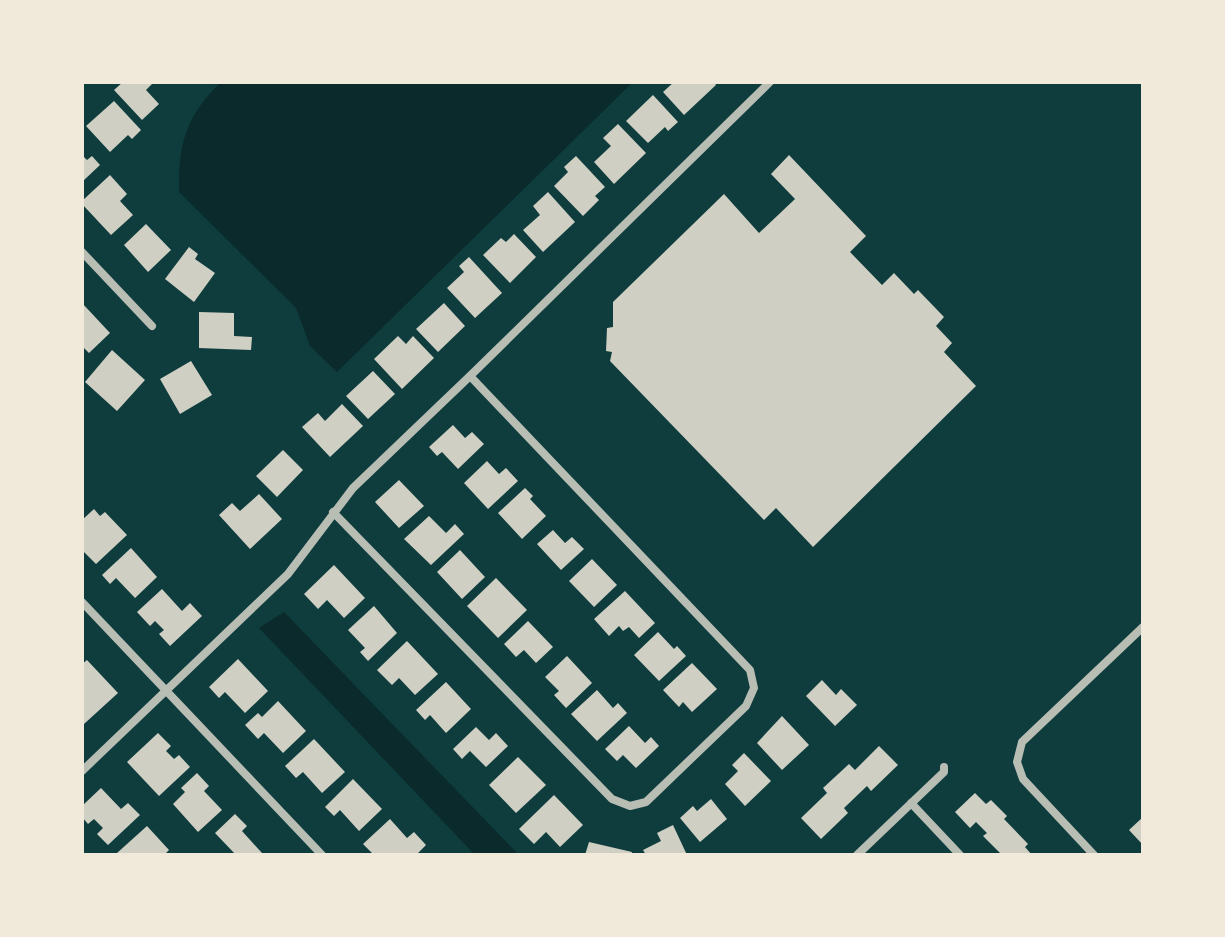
<svg xmlns="http://www.w3.org/2000/svg" width="1225" height="937" viewBox="0 0 1225 937" font-family="Cabin,sans-serif">
<style>
.water{fill:#0a2a2b}
.building{fill:#cfcfc3}
.lines{fill:none;stroke-linecap:round;stroke-linejoin:round}
.minor{stroke:#b8beb3;stroke-width:8}
</style>
<rect width="100%" height="100%" fill="#0f3d3e"/>
<path class="water" d="M221,82H633L337,372L310,346L296,308L179,192C178,144 186,116 221,82Z
M284,612L519,855H475L259,628Z"/>
<path class="building" d="M123,82H154L146,90L159,104L142,120L114,90Z
M674,82H714L716,85L684,115L663,92Z
M653,95L678,122L668,131L665,127L648,143L626,121Z
M114,101L141,130L132,139L128,135L110,152L86,126Z
M618,124L646,153L614,184L594,162L611,146L603,138Z
M82,155L87,160L92,156L100,165L82,182Z
M789,155L866,236L850,252L882,285L894,273L914,294L918,290L944,317L936,326L952,343L944,352L976,386L813,547L776,508L764,520L610,361L612,352L606,351L607,328L613,327V302L724,194L759,233L795,199L771,174Z
M576,156L605,187L595,196L599,200L583,216L554,186L568,172L564,167Z
M110,175L127,194L120,201L133,215L111,235L82,204V201Z
M548,192L575,222L543,252L523,230L540,215L533,206Z
M146,224L171,250L148,272L124,245Z
M514,234L536,257L510,283L483,255L501,238L506,242Z
M189,247L198,254L195,259L215,273L194,302L165,279Z
M469,257L502,293L475,318L447,288L464,272L459,266Z
M82,303L110,333L89,353L82,346Z
M444,303L465,326L438,352L416,329Z
M199,312L234,313V336L252,337L251,350L199,348Z
M398,336L406,344L413,336L434,358L402,389L374,359Z
M112,350L145,380L117,411L85,382Z
M191,361L212,395L180,414L160,379Z
M373,371L395,394L368,419L346,396Z
M342,404L363,426L330,457L302,427L318,413L325,421Z
M453,425L465,438L472,432L484,444L458,469L442,452L437,456L429,447Z
M283,450L303,470L277,497L256,476Z
M487,461L499,474L506,468L518,481L488,509L464,483Z
M399,480L424,506L399,528L375,502Z
M525,488L533,496L530,499L546,516L522,539L498,513Z
M259,494L282,519L250,549L219,515L232,503L240,511Z
M94,509L100,516L105,512L127,535L96,564L82,550V520Z
M429,516L446,533L455,524L464,534L431,565L404,539Z
M553,530L565,543L572,537L584,549L561,570L537,544Z
M131,548L157,577L135,598L116,578L110,584L102,575Z
M460,550L485,577L462,599L437,572Z
M592,559L617,585L594,607L569,581Z
M334,565L365,598L344,618L327,600L318,609L304,594Z
M496,578L527,610L498,638L467,606Z
M162,589L182,611L190,603L202,616L170,646L159,634L164,630L155,621L150,626L137,612Z
M625,591L655,623L639,638L629,627L623,631L619,626L609,636L594,619Z
M374,606L397,633L368,661L360,652L365,648L348,630Z
M528,621L553,647L536,663L524,650L516,657L504,644Z
M658,632L674,649L677,646L686,656L659,681L634,655Z
M407,641L438,674L415,695L399,678L392,685L377,670Z
M567,656L592,683L566,708L554,695L559,691L545,677Z
M238,659L268,691L245,713L225,692L219,698L209,687Z
M87,660L118,693L84,724L82,721V664Z
M692,663L717,689L692,712L683,702L679,707L663,690Z
M822,680L836,695L841,689L857,705L835,726L806,696Z
M446,682L471,709L446,733L430,715L425,720L416,710Z
M597,690L613,708L618,703L627,713L597,741L571,714Z
M278,701L306,731L283,753L264,733L258,739L245,725L258,713L262,717Z
M782,716L809,745L782,770L757,743Z
M629,726L645,743L651,737L659,746L636,768L623,755L617,761L605,749Z
M476,727L489,740L496,733L508,746L486,767L470,751L462,759L453,749Z
M158,733L171,746L166,751L174,759L179,755L190,767L159,796L127,762Z
M314,739L345,772L322,793L303,772L296,778L285,766Z
M879,746L898,765L871,791L867,786L844,808L848,813L821,839L801,818L827,793L823,788L849,764L855,770Z
M744,753L771,781L745,806L725,784L738,771L732,765Z
M518,757L546,785L516,813L489,785Z
M197,773L209,786L204,791L222,810L198,832L173,804L185,792L181,788Z
M353,779L382,809L359,831L340,810L334,816L325,807Z
M101,788L121,809L128,803L140,815L108,845L97,834L103,828L94,819L88,824L82,817V806Z
M975,793L986,804L991,800L1007,816L1004,819L1028,844L1025,847L1032,855H1002L983,836L987,833L976,822L970,828L955,812Z
M554,795L583,825L560,847L546,832L534,844L519,829Z
M711,799L727,819L700,842L680,818L693,806L697,811Z
M235,814L247,826L242,831L262,853L260,855H236L215,833Z
M1143,817V845L1129,830Z
M390,819L407,838L414,832L426,845L416,855H374L363,844Z
M673,825L687,855H646L643,850L661,841L657,833Z
M147,826L169,850L164,855H119L117,853Z
M589,842L632,852L631,855H585Z"/>
<g class="lines">
<path class="minor" d="M82,252L152,326
M333,512L612,799L630,806L646,802L746,706L754,688L750,670L470,376
M82,602L322,855
M82,771L288,574L353,488L470,376L770,82
M911,803L960,855
M857,855L944,772V767
M1094,855L1023,779L1017,762L1022,742L1143,627"/>
</g>
<rect width="1225" height="937" fill="none" stroke="#f1e9da" stroke-width="168"/>
</svg>
